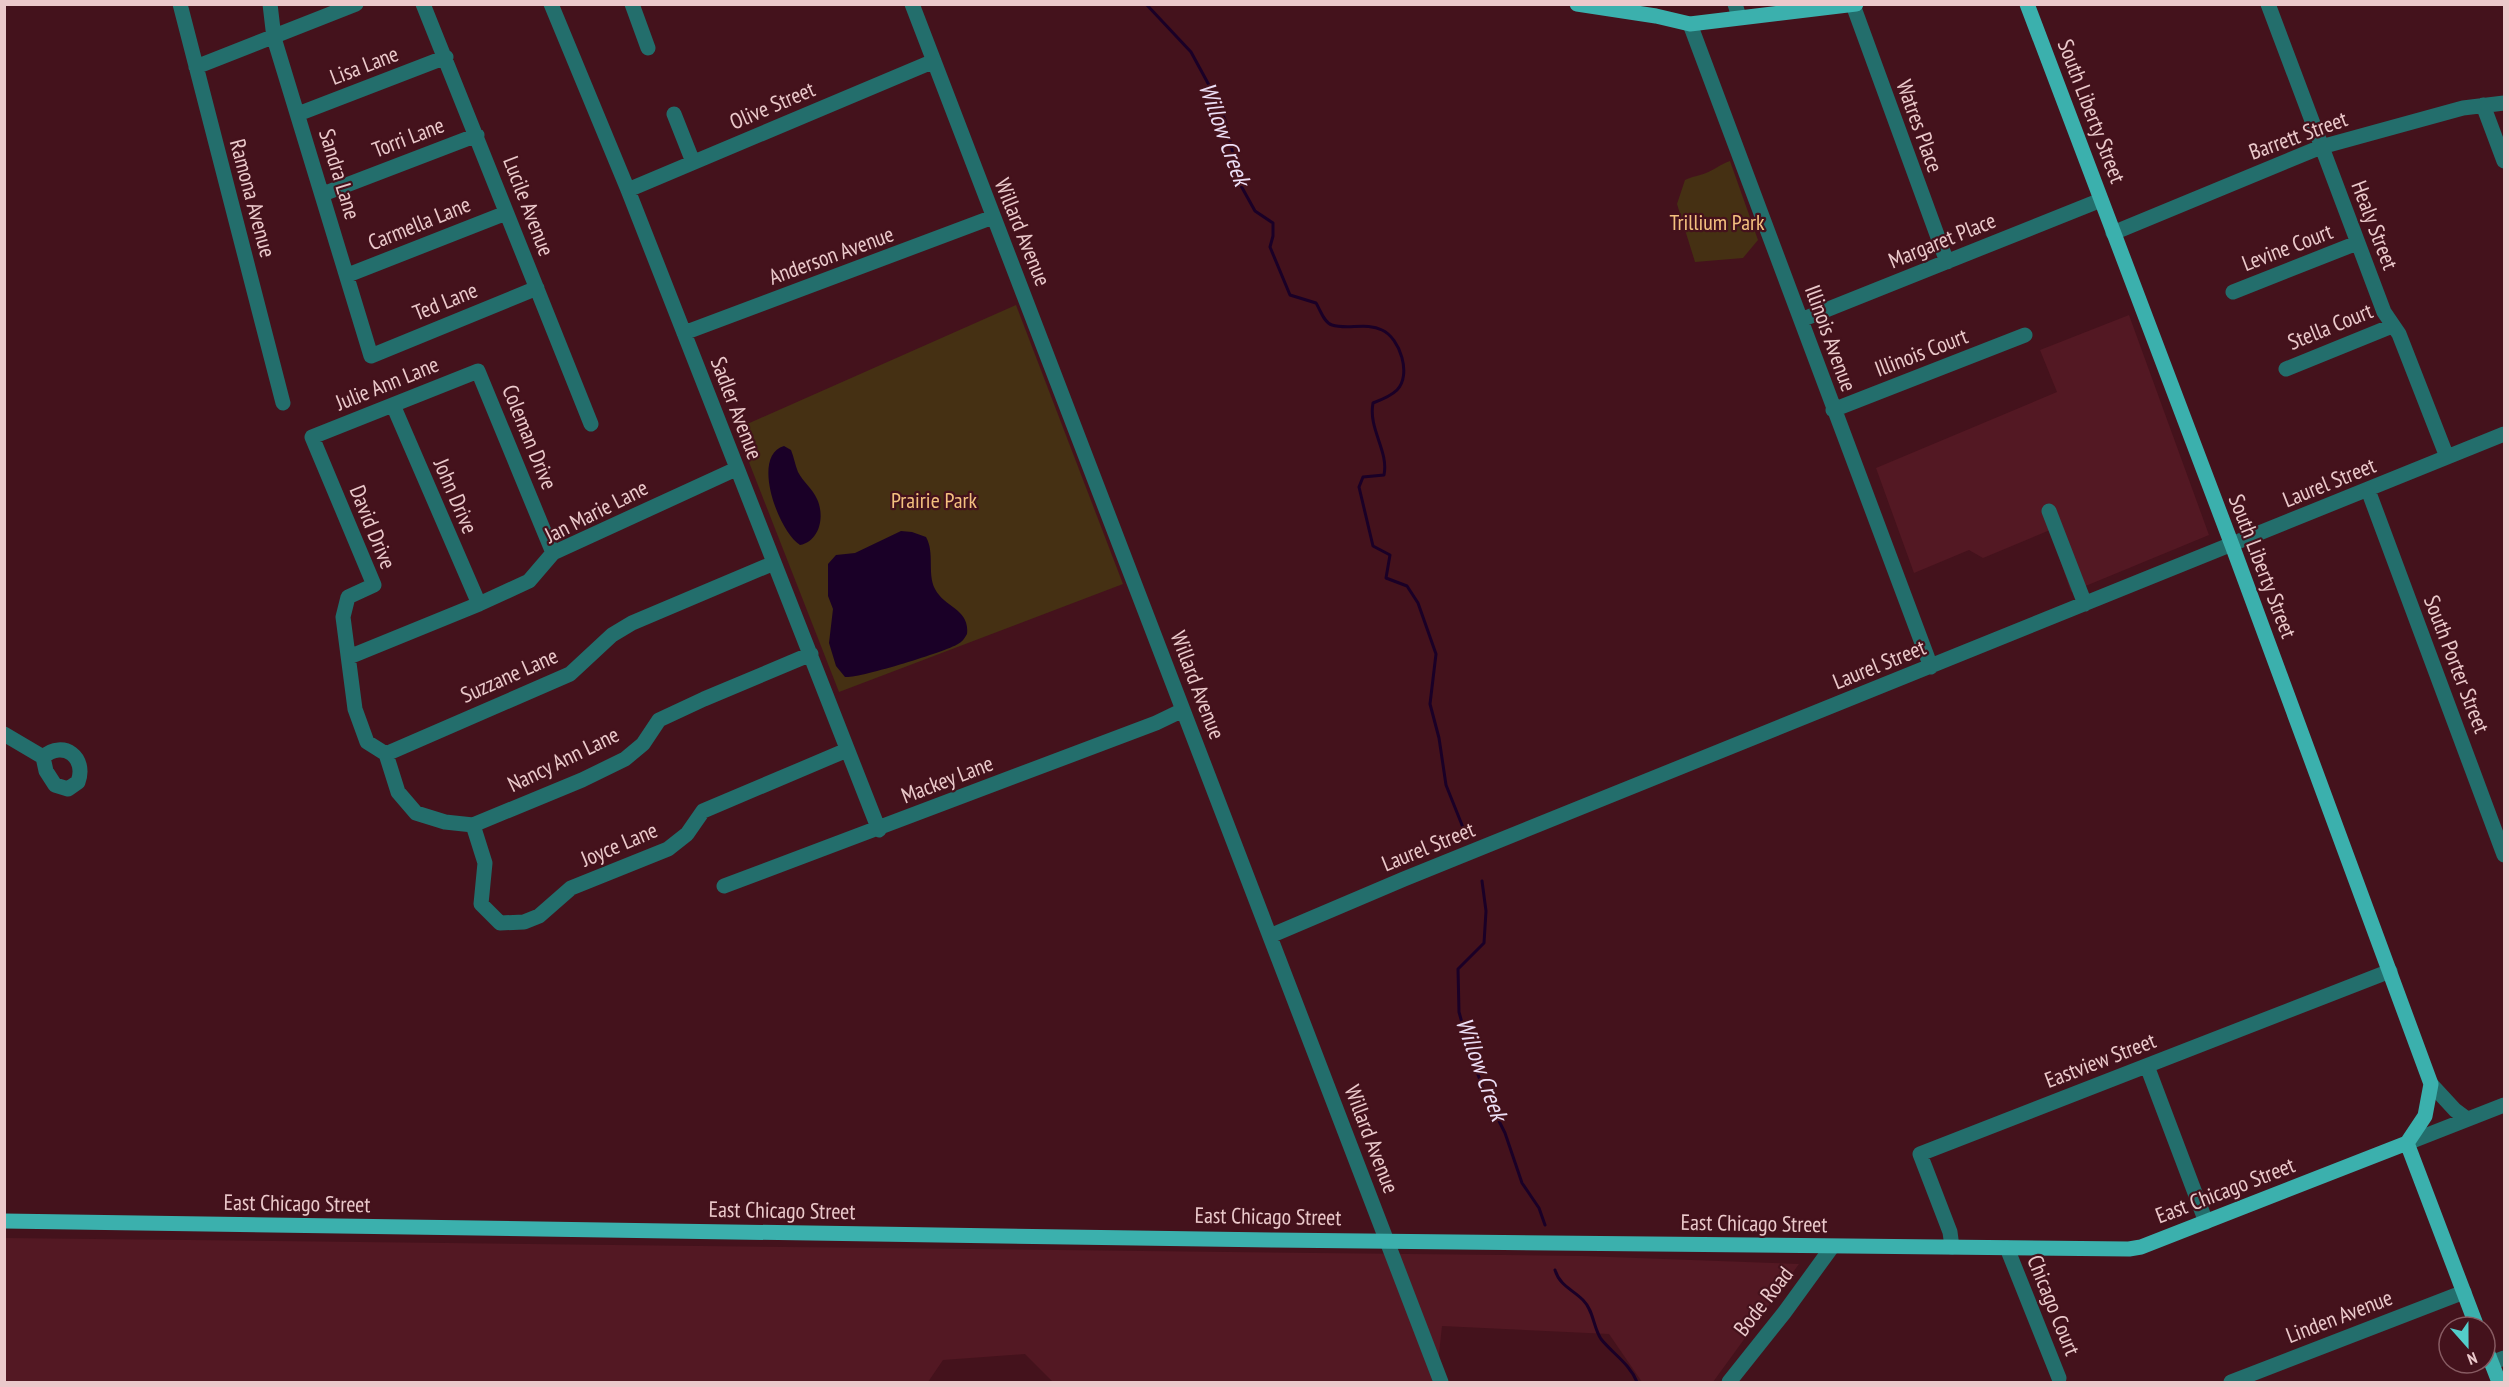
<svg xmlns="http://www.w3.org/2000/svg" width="2509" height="1387" viewBox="0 0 2509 1387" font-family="'PT Sans Narrow',sans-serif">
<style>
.built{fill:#531823}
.green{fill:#453013}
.water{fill:#1a0027}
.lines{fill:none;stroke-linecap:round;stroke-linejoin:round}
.stream{stroke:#1a0027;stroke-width:3}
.minor{stroke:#236e6c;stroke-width:15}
.major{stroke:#3bb0ad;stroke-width:15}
.labels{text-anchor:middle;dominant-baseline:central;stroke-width:4.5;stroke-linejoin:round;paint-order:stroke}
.street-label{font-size:22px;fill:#ebc9cb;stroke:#44121c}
.park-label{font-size:22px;fill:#f4c17f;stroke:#44121c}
.water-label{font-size:24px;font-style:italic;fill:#ecdef5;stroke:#44121c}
</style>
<rect width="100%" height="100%" fill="#44121c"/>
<path class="built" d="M2129,315L2209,535L2071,592L2050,530L1983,558L1969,550L1914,573L1876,468L2057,392L2040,350Z
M5,1238L1583,1256L1799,1264L1713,1382H1642L1609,1334L1442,1326L1436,1382H1053L1025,1354L943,1360L928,1382H5Z"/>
<path class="green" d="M1730,161L1758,240L1743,258L1695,262L1677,204L1685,180C1693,176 1699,176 1706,173C1714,170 1721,164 1730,161Z
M1016,305L1123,584L839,692L736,429Z"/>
<path class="water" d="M784,446L791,450C794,457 795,465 798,472C803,482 813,489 817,499C825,516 820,541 800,545C779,532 750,456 784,446Z
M901,531L912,532L926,537C935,553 927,573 935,589C945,608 970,609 967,634C964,639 962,642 958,644C945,652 857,679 845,677L836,666L829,643L833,609L828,596V564L836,555L855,553Z"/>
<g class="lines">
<path class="stream" d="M1146,4L1191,52L1216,98L1225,120L1240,184L1255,211L1273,223V236L1270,247L1290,295L1316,303C1320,309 1324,323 1332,325C1347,330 1367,322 1382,330C1400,338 1412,375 1397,390C1391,396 1381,400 1373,403C1368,429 1389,451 1384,475L1363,477L1359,487L1373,546L1390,555L1386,578L1407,586L1418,603L1436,654L1430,704L1439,738L1446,785L1466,835
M1482,881L1486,911L1484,943L1458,969L1459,1012L1472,1059L1485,1093L1505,1133L1522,1183L1539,1208L1545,1225
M1555,1270C1560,1286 1572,1289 1583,1300C1594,1311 1593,1327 1601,1339C1613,1354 1630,1364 1637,1382"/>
<path class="minor" d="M180,4L283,403
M270,4L274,38L371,356L537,288
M423,4L591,424
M551,4L628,190L879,830
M632,4L648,48
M912,4L1441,1382
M1735,4L1739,17
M2268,4L2384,312L2399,334L2447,457
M1853,5L1947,262
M1690,24L1931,667
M196,67L356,4
M2483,105L2504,161
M298,114L446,57
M674,114L693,162
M628,190L934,61
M323,194L477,135
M2113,233L2321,147L2463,108L2504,103
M348,275L506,213
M2233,292L2357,243
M1801,320L2101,200
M684,333L993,217
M2286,369L2392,326
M393,405L479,604
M1833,410L2025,335
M2368,490L2504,855
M2049,511L2085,604
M349,657L479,604L529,581L553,553L736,469
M4,734L43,757L46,771L55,785L68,789L78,782C87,758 64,739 43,757
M386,754L367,742L355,709L343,617L348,597L374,585L312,437L478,371L553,553
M386,754L398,792L416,813L445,822L473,825L582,780L625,759L643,744L659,720L704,699L811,654
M386,754L570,674L612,635L632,623L774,563
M473,825L485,863L481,904L500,923L524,922L539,916L571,888L668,849L687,834L703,811L847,750
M724,886L1156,723L1183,710
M1270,936L1404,879L2504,434
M2147,1066L2206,1222
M2431,1084L2455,1110L2467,1119
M2407,1143L2504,1105
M1952,1247L1950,1232L1920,1154L2390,971
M2007,1248L2059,1378
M2491,1363L2504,1358
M1729,1382L1784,1313L1832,1247
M2231,1382L2464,1292"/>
<path class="major" d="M1577,4L1656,16L1690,24L1856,4
M2027,4L2232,545L2431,1084L2425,1116L2407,1143
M2407,1143L2477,1327
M4,1221L1273,1240L2129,1249L2141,1247L2407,1143
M2485,1346L2499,1382"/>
</g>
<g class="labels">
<g class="street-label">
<text transform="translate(364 65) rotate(-21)">Lisa Lane</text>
<text transform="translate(772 105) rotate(-23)">Olive Street</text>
<text transform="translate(2092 111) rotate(69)">South Liberty Street</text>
<text transform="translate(1920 126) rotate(70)">Watres Place</text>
<text transform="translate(2298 135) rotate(-20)">Barrett Street</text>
<text transform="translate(408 137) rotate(-21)">Torri Lane</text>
<text transform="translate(340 174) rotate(73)">Sandra Lane</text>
<text transform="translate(253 198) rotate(75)">Ramona Avenue</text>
<text transform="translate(529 206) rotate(69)">Lucile Avenue</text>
<text transform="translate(419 223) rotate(-22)">Carmella Lane</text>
<text transform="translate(2375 225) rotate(69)">Healy Street</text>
<text transform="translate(1023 232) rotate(68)">Willard Avenue</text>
<text transform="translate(1942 240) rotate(-22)">Margaret Place</text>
<text transform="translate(2287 247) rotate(-21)">Levine Court</text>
<text transform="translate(831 255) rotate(-20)">Anderson Avenue</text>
<text transform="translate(445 301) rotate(-22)">Ted Lane</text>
<text transform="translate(2330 326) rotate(-22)">Stella Court</text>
<text transform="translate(1831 338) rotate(70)">Illinois Avenue</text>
<text transform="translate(1921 352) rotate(-21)">Illinois Court</text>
<text transform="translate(387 383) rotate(-22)">Julie Ann Lane</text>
<text transform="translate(737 408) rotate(69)">Sadler Avenue</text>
<text transform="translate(530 437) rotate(68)">Coleman Drive</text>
<text transform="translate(2329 482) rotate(-22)">Laurel Street</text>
<text transform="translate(456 496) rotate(67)">John Drive</text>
<text transform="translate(596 511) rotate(-27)">Jan Marie Lane</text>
<text transform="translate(373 527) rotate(68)">David Drive</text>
<text transform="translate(2263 566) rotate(69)">South Liberty Street</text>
<text transform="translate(1879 664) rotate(-22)">Laurel Street</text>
<text transform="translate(2457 664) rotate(69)">South Porter Street</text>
<text transform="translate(509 675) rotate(-24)">Suzzane Lane</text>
<text transform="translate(1198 685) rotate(69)">Willard Avenue</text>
<text transform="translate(563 759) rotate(-26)">Nancy Ann Lane</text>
<text transform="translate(947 779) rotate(-21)">Mackey Lane</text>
<text transform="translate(619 844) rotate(-23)">Joyce Lane</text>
<text transform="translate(1428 846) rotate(-22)">Laurel Street</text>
<text transform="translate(2100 1060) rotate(-21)">Eastview Street</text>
<text transform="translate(1372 1139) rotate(69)">Willard Avenue</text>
<text transform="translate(2225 1190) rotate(-21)">East Chicago Street</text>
<text transform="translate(297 1203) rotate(1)">East Chicago Street</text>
<text transform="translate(782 1210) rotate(1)">East Chicago Street</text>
<text transform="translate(1268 1216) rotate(1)">East Chicago Street</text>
<text transform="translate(1754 1223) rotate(1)">East Chicago Street</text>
<text transform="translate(1763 1301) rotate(-52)">Bode Road</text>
<text transform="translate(2054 1305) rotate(68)">Chicago Court</text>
<text transform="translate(2339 1316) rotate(-21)">Linden Avenue</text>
</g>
<g class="park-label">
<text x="1717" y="222">Trillium Park</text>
<text x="934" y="500">Prairie Park</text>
</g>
<g class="water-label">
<text transform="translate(1225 134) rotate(70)">Willow Creek</text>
<text transform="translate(1482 1069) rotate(70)">Willow Creek</text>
</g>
</g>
<rect width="2509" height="1387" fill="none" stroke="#ebc9cb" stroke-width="12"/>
<g transform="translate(2467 1345) rotate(159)"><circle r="28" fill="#44121c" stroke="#875b62" stroke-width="1.5"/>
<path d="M0-4.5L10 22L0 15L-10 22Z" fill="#53cdca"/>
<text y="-9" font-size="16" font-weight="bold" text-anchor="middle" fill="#ebc9cb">N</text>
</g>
</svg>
